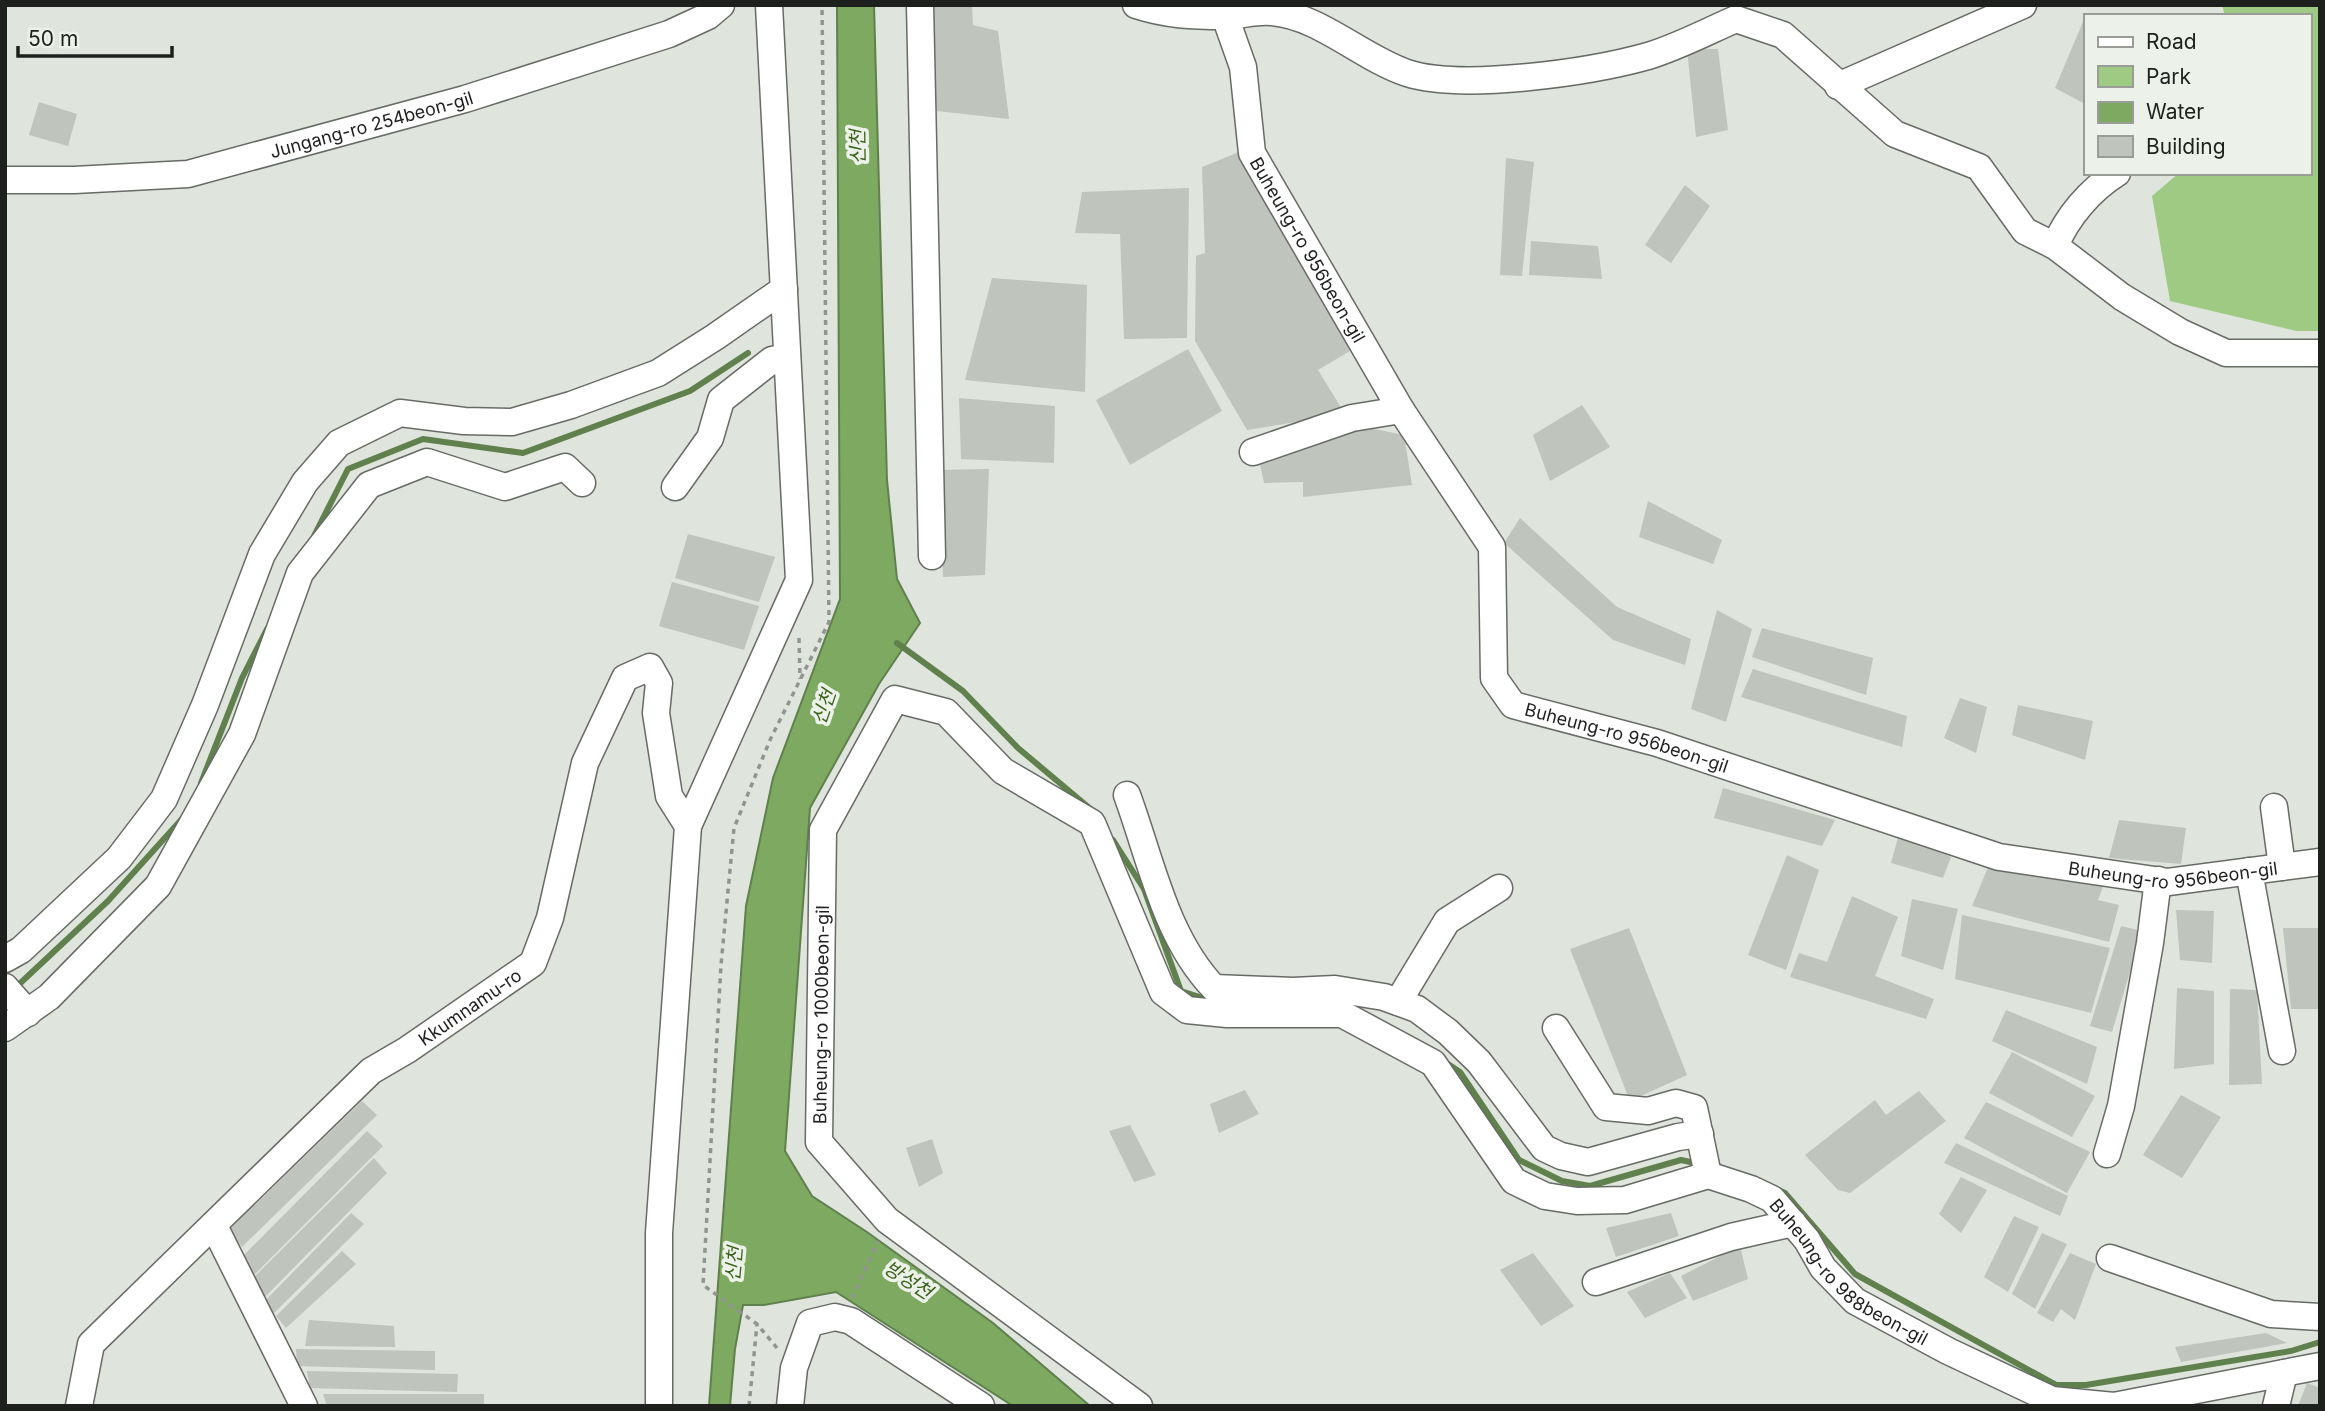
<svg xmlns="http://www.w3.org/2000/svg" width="2325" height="1411" viewBox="0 0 2325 1411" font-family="Inter,'Noto Sans KR',sans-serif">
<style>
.green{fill:#9fca84}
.water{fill:#7da961;stroke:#60804d;stroke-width:2}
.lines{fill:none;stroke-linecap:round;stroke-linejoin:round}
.stream{stroke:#60804d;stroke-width:6}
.building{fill:#bfc4bd}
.minor-casing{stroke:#676b65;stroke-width:29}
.path{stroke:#91958f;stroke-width:3.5;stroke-dasharray:5 5;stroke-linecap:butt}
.minor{stroke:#fff;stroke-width:26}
.labels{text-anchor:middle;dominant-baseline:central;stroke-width:7;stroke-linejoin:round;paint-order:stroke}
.street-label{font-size:18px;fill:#1e201d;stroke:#ecf1e9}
.water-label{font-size:19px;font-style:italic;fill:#3a6319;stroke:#ecf1e9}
</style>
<rect width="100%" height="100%" fill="#dfe4dc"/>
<path class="green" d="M2222,5H2320V331H2296L2170,301L2152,196L2179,173H2309V16H2225Z"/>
<path class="water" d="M837,5H874L887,480L897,579L920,623L879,684L810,808L785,1151L812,1196L867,1232L993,1323L1090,1406H1013L836,1292L764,1305H743L735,1349L730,1406H709L746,906L773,778L840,599Z"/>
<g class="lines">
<path class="stream" d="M314,536L348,469L423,439L523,453L690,391L748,353
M897,643L963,691L1018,748L1093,811
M201,783L242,678L267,629
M1113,840L1144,889L1181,991L1209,1000
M14,989L108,901L181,820
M1445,1062L1460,1072L1519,1160L1562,1181L1590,1186L1681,1160L1700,1164
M1776,1189L1785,1193L1855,1274L2056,1385H2086L2291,1351L2320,1342"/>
</g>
<path class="building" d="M929,5H972L973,25L998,31L1009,119L928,110Z
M2085,17V104L2055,88Z
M1687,49H1718L1728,130L1696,137Z
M39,102L77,114L68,146L29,135Z
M1244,150L1350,351L1318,370L1345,414L1247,430L1195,341L1196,256L1205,253L1202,167Z
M1506,158L1534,162L1522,276L1500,275Z
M1685,185L1710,206L1671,263L1645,245Z
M1189,188L1187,338L1124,339L1120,234L1075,233L1082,192Z
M1531,241L1598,246L1602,279L1529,275Z
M992,278L1087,285L1085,392L965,380Z
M1188,349L1222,411L1130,465L1096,400Z
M959,398L1055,406L1054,463L961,459Z
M1582,405L1610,447L1550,481L1533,435Z
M1360,426L1404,435L1412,485L1303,497V482L1264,483L1260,464Z
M989,469L985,575L943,577L939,470Z
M1648,501L1722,540L1713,564L1639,537Z
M1520,518L1617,607L1691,639L1685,665L1613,640L1504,543Z
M688,534L775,557L759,602L675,578Z
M672,582L759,606L744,650L659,626Z
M1717,610L1752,629L1726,722L1691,709Z
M1762,628L1873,658L1866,695L1752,657Z
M1753,669L1907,716L1902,747L1741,697Z
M1960,698L1987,707L1976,753L1944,738Z
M2018,705L2093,721L2085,760L2012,735Z
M1723,788L1835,820L1822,846L1714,818Z
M2119,820L2186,828L2181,864L2109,858Z
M1899,834L1951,857L1943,878L1891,863Z
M1787,855L1819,870L1786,970L1748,955Z
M1991,860L2104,884L2098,900L2119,905L2109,942L1972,906Z
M1852,896L1898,917L1875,976L1934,999L1926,1019L1790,977L1799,953L1827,962Z
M1912,899L1958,909L1943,970L1901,956Z
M2176,910L2214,911L2212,963L2180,960Z
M1962,915L2110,948L2091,1013L1955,979Z
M2121,926L2142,931L2112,1032L2090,1026Z
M1629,928L1687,1075L1630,1101L1570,949Z
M2283,928H2320V1009H2291Z
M2177,988L2214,991V1064L2174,1069Z
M2230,989L2257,990L2262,1084L2229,1085Z
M2006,1010L2097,1047L2087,1084L1992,1041Z
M2012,1052L2095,1096L2072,1137L1989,1093Z
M1245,1090L1259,1114L1219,1133L1210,1104Z
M1919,1091L1946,1121L1850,1193L1838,1190L1805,1155L1875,1100L1886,1115Z
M2181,1095L2221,1117L2182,1178L2143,1155Z
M362,1101L377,1115L242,1247L228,1231Z
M1986,1102L2090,1152L2067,1193L1964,1138Z
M1130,1125L1156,1175L1134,1182L1109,1131Z
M367,1131L383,1146L254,1275L240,1259Z
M932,1139L943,1173L919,1187L906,1148Z
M1956,1143L2068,1196L2060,1216L1944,1163Z
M374,1158L387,1173L261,1301L247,1284Z
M1961,1177L1987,1190L1961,1233L1939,1214Z
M351,1213L364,1224L269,1318L259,1307Z
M1671,1213L1679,1236L1616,1257L1606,1228Z
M2014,1216L2039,1227L2008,1292L1984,1277Z
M2042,1233L2067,1244L2035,1309L2012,1294Z
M1740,1246L1748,1279L1693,1301L1681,1276Z
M342,1251L356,1264L286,1328L276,1316Z
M1533,1253L1574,1306L1541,1326L1500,1270Z
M2070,1253L2096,1264L2075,1320L2061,1309L2053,1322L2037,1313Z
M1670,1273L1687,1298L1645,1318L1627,1292Z
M309,1320L394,1326L395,1347L305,1346Z
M2266,1333L2287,1343L2181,1362L2175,1347Z
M296,1349L435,1351V1370L297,1366Z
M307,1371L458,1374L457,1392L310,1388Z
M2307,1383L2320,1388V1406H2298Z
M323,1394H484V1406H327Z"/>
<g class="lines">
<defs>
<g id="minor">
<path d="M920,5L932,556"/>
<path d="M1136,5C1166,15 1193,16 1224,16C1240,16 1256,10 1272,12C1320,16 1362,58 1407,73C1462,91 1591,72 1648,56C1678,47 1708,31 1736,19L1783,35L1895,134L1979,167L2025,231L2055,246L2122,297L2180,332L2226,353H2320"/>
<path id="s1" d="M1221,5L1243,67L1252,153L1401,410L1492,547L1494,678L1513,705L1657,743L1999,857L2168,882L2320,862"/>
<path d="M1838,86L2023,5"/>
<path id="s2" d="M5,180H74L188,174L465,99L669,34L708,16L721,5"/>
<path d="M2055,246C2067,217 2090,190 2117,173"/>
<path d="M1253,452L1352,418L1401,410"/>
<path d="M675,487L710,438L721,400L772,360L787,357"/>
<path d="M1127,795C1151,860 1165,937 1214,988L1293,991L1335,989L1384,997L1417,1009L1448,1032L1479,1062L1544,1148L1561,1156L1588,1162L1678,1137L1700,1134"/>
<path d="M2274,807L2282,867"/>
<path d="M2249,871L2282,1051"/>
<path d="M5,959L21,950L119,858L164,799L205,705L262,554L305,482L339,443L400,413L464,421L512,422L571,405L658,373L715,337L784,289"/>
<path d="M5,987L28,1013"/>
<path d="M1398,1002L1447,921L1499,888"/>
<path d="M5,1028L49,997L158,886L242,734L300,573L369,485L427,462L505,487L565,467L582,483"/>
<path d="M1556,1028L1606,1107L1648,1111L1676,1103L1694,1108L1708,1175"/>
<path d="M2107,1154L2121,1106L2150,943L2158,880"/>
<path d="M214,1226L304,1406"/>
<path d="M2110,1258L2271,1314L2320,1317"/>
<path d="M1596,1282L1731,1237L1793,1223"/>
<path id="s3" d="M79,1406L91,1344L371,1071L407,1050L533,963L550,918L585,763L625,678L650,667L659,683L656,713L669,796L688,826"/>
<path d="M659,1406V1233L688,826L799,580L769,5"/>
<path d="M790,1406L794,1368L810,1323L835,1317L851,1321L981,1406"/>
<path id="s4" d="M1139,1406L887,1220L819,1142L823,830L895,699L946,712L1003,771L1092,823L1163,992L1187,1010L1227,1014H1342L1433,1063L1514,1181L1545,1196L1577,1201L1625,1200L1708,1175L1751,1189L1772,1199L1807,1240L1823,1268L1855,1301L1948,1351L2052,1400L2114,1406L2320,1366"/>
<path d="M2276,1406L2284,1373"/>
</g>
</defs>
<use href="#minor" class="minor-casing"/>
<path class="path" d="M799,638L800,679
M852,1298L878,1241
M777,1348L757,1324L703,1285L721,965L734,828L770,740L829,622L822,5
M749,1406L757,1324"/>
<use href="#minor" class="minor"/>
</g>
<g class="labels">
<g class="street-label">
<text stroke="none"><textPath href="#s2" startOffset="373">Jungang-ro 254beon-gil</textPath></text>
<text stroke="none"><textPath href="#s1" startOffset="264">Buheung-ro 956beon-gil</textPath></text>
<text stroke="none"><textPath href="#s1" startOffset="896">Buheung-ro 956beon-gil</textPath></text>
<text stroke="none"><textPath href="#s1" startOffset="1463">Buheung-ro 956beon-gil</textPath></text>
<text stroke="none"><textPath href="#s3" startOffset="572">Kkumnamu-ro</textPath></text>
<text stroke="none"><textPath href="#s4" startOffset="544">Buheung-ro 1000beon-gil</textPath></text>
<text stroke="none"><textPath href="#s4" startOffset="2109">Buheung-ro 988beon-gil</textPath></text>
</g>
<g class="water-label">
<text transform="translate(858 147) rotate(-91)">신천</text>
<text transform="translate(824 707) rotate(-71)">신천</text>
<text transform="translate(734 1264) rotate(-85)">신천</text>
<text transform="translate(908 1280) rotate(33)">방성천</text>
</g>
</g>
<rect width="2325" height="1411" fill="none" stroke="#1e201d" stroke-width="14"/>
<rect x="2084" y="14" width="228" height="161" fill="#ecf1e9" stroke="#9a9d97" stroke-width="2"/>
<rect x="2098" y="37" width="35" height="10" fill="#ffffff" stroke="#9a9d97" stroke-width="2"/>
<text x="2146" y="49" font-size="21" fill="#1e201d">Road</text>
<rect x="2098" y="66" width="35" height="21" fill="#9fca84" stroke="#9a9d97" stroke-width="2"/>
<text x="2146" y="84" font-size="21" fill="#1e201d">Park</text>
<rect x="2098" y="102" width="35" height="21" fill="#7da961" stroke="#9a9d97" stroke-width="2"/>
<text x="2146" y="119" font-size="21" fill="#1e201d">Water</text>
<rect x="2098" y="136" width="35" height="21" fill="#bfc4bd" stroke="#9a9d97" stroke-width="2"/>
<text x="2146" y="154" font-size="21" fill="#1e201d">Building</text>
<path d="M18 46v10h154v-10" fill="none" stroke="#1e201d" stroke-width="3.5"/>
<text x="28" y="46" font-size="21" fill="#1e201d" stroke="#ecf1e9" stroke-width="5" paint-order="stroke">50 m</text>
</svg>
